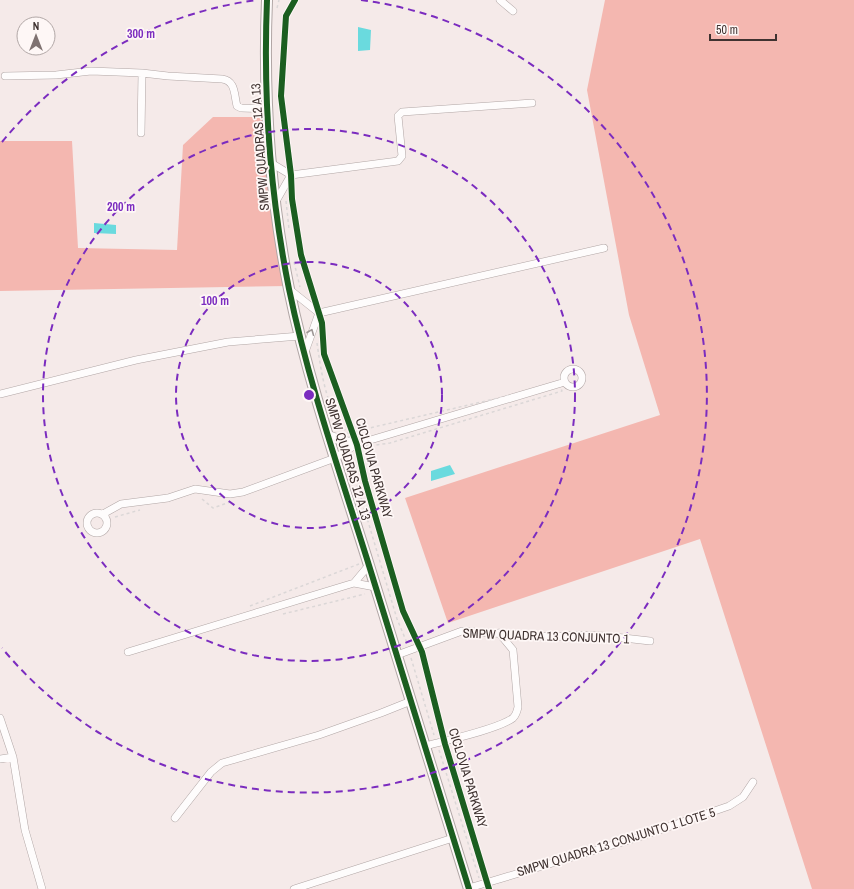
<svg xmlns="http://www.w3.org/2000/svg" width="854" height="889" viewBox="0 0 854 889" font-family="'Archivo Narrow',sans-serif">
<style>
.forest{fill:#f4b7b0}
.water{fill:#6adade}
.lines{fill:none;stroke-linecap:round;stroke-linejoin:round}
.street-casing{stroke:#b1a6a5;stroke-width:8}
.secondary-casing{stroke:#b1a6a5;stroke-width:12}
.path{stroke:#dbd7d7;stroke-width:1.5;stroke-dasharray:3 3;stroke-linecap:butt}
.street{stroke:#fefcfc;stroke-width:7}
.secondary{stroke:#fefcfc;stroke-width:10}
.cycleway-casing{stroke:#fef7f6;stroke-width:8}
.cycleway{stroke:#1b5e20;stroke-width:6}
.oneway{stroke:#9e9796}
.ring{fill:none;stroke:#7b2cbf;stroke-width:2;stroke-dasharray:7 5}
.labels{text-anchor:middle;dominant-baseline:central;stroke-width:3.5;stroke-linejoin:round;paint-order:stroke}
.street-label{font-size:13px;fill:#3f3230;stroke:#fef7f6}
.centre{fill:#7b2cbf;stroke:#fef7f6;stroke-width:2}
.ring-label{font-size:12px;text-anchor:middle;font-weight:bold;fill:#7b2cbf;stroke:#fef7f6;stroke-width:3.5;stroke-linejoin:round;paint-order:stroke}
</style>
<rect width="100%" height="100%" fill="#f5eae9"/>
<path class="forest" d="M605,0H854V889H812L700,539L448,623L405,498L660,415L629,315L587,90Z
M213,117H268L288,286L0,291V141H72L78,248L177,250L183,145Z"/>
<path class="water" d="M358,27L371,30L370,50L358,51Z
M94,223L116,225V234L94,233Z
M450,465L455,474L431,481V471Z"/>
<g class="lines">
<defs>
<path id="street" d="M500,0L513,11
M5,76L56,75L91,71L142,73L168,76L222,79C236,81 234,95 237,106L241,108L267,109
M141,133L142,73
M271,163L291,175L398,161L402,156L398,116L402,112L532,103
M275,203L291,175
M289,289L319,313
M319,313L604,248
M305,352L319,313
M564 378a9 9 0 1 1 18 0a9 9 0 1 1-18 0Z
M0,394L136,360L228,342L300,336
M327,434L357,444
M87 523a10 10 0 1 1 20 0a10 10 0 1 1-20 0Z
M103,514L121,504L168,498L195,489L230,494L243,492L335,458L357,444L565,382
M354,583L369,565
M128,652L354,583L375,587
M397,655L462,631L553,637L576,635L606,636L650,641
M0,718L13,757L25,830L42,889
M425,746C444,741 499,729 513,718C516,715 517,712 518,707L513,650L499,633
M0,759L13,757
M175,818L211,772L222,763L319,735L381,713L411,701
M469,888L636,838L729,806L743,797L753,782
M294,889L453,838"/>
<path id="secondary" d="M267,0C263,97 270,194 289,289C308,381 339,470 367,559C401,669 435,779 469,889"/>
</defs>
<use href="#street" class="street-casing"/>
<use href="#secondary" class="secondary-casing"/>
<path class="path" d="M277,8L279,0
M286,201L289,229
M294,262L300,287
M317,343C321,370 326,411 347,432
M559,384L562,391L390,443L355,448H353L348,433Z
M353,456L351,464L397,619L407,643
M202,499L213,508L230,502
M115,517L140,510
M250,606L359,564
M283,614L365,594
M411,658L434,735
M439,750L479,878"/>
<use href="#street" class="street"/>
<use href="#secondary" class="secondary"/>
<defs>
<path id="cycleway" d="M267,0C263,97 270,194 289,289C308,381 339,470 367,559C401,669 435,779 469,889
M295,0L286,16L281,96L291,175L292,199L301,255L322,323L324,354L357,445L365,481L403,611L422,652L445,744L489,889"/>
</defs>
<use href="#cycleway" class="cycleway-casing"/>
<use href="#cycleway" class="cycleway"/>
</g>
<defs><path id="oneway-chevron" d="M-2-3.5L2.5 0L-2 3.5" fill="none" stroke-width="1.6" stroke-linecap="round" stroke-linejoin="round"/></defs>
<use class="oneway" href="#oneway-chevron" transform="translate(311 332) rotate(-68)"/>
<g class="ring">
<circle cx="309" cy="395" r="133"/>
<circle cx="309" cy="395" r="266"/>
<path d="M2 142A398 398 0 0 1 257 0M361 0A398 398 0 1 1 2 648"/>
</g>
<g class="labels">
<g class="street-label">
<text transform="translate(260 147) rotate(-94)">SMPW QUADRAS 12 A 13</text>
<text transform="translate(348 459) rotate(73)">SMPW QUADRAS 12 A 13</text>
<text transform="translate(374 468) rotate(74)">CICLOVIA PARKWAY</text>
<text transform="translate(546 636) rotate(2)">SMPW QUADRA 13 CONJUNTO 1</text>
<text transform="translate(468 778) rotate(73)">CICLOVIA PARKWAY</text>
<text transform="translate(616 842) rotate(-17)">SMPW QUADRA 13 CONJUNTO 1 LOTE 5</text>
</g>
</g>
<circle cx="309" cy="395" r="6" class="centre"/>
<g class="ring-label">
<text x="141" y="38">300 m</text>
<text x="121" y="211">200 m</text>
<text x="215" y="305">100 m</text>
</g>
<g transform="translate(36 36)"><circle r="19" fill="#fef7f6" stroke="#b2a8a7"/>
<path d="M0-3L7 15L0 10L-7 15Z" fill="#7f7271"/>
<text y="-6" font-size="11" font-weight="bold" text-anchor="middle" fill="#3f3230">N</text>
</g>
<path d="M710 34v6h66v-6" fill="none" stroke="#3f3230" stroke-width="2"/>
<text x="716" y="34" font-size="12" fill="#3f3230" stroke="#fef7f6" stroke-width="3" paint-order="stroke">50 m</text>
</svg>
